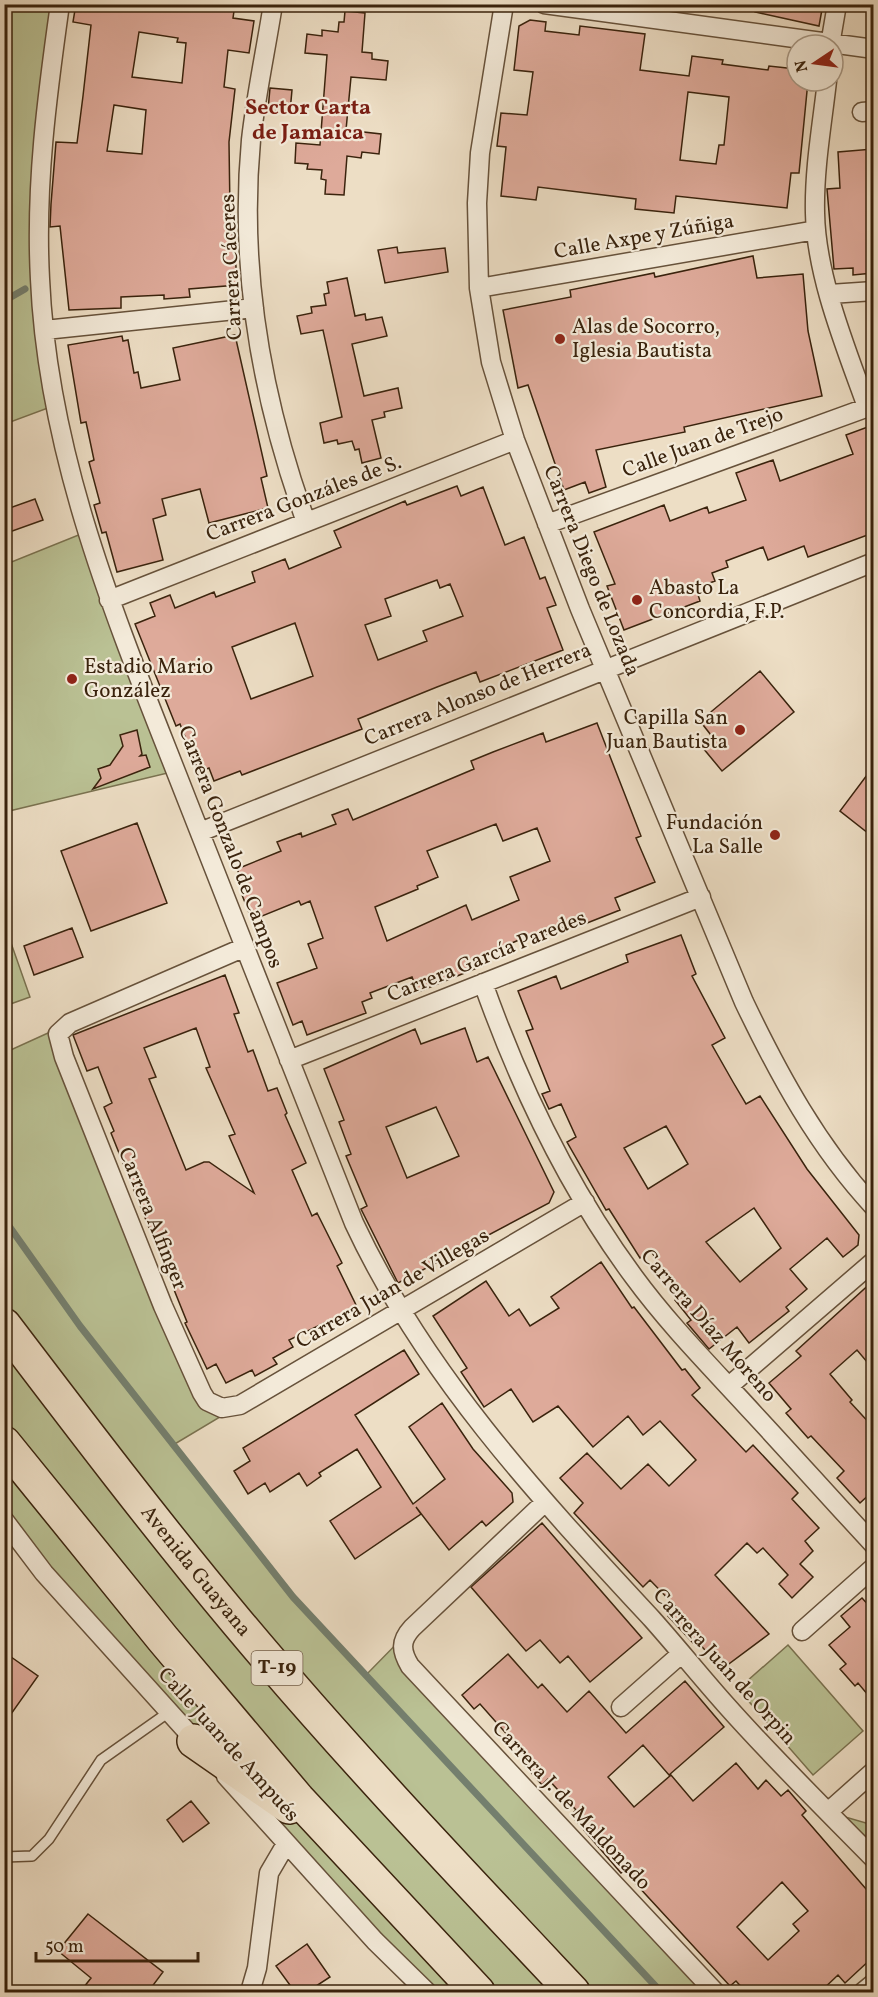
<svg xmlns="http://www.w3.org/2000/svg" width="878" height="1997" viewBox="0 0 878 1997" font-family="Vollkorn,serif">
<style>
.green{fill:#bac194;stroke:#7a7250;stroke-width:1.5}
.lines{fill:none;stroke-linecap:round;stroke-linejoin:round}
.stream{stroke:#747f6e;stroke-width:7}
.building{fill:#deaa9a;stroke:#3a230d;stroke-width:1.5;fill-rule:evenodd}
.lane-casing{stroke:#67523b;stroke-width:12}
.street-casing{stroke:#67523b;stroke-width:21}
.highway-casing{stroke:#3a230d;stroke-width:36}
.lane{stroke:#f3ead9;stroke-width:9}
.street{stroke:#f3ead9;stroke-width:18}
.highway{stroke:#eddec5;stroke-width:33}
.poi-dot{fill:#8f2418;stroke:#f3ead9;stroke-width:2}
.labels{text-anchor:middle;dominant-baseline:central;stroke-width:4.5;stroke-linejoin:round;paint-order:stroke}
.shield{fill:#f3ead9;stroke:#725f4a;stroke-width:1.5}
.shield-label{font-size:20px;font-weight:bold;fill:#3a230d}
.street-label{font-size:21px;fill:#3a230d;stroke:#f3ead9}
.poi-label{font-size:21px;fill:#3a230d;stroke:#f3ead9;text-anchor:start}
.neighbourhood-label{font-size:22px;font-weight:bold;fill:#7a1f14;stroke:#f3ead9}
</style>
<rect width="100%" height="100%" fill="#eddec5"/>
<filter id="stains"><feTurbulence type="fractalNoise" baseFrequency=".00333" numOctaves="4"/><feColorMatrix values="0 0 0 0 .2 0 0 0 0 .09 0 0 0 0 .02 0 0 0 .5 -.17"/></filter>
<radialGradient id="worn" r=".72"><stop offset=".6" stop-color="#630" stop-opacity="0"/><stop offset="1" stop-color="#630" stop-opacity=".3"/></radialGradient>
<path class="green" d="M5,5H60L41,162L56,405L5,424Z
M86,532L176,771L5,812L4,565Z
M4,923L30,997L5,1006H4Z
M70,1023L63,1028L202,1393L240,1405L173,1445L293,1597L366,1675L412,1628L402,1647L715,1992H427L4,1520V1053Z
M788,1645L863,1731L813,1775L738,1689Z
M828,1812L873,1825V1859Z"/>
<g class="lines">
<path class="stream" d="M4,301L25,289
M4,1219L80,1326L293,1597L661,1992"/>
</g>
<path class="building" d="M76,4H235L233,18L254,21L249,53L228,50L224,87L235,89L229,142L230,212L238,285L189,289L190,297L164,299V295L121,297V308L69,310L60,226L50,227L51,204L56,142L77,143L83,96L91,25L73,22ZM139,32L178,38L177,42L186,43L182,83L132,77ZM114,105L146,110L142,154L107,151Z
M756,4H823L819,26L755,12Z
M345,11L365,13L362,52L372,53V59L388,61L386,80L351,77L346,130L381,134L379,154L362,152L361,158L347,156L344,195L325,194L326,180L321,179L322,170L307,169L308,164L295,163L296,143L320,145L327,55L305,53L307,34L322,36V30L338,32L339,22H344Z
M530,20L546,22L545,31L579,35L580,26L645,34L640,70L689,76L692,56L723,60L722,64L768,70L769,66L796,69L797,81H808L799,173H791L787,208L676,196L674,213L635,209L636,199L538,187L536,200L501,196L506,147L497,146L501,113L527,115L533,72L514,70L519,26ZM688,92L729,97L724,145H719L716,164L680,160Z
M270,88L292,90L290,112L268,110Z
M873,149V273L853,275V268L834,269L827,189L840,188L838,152Z
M397,247L398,253L445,248L448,272L385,283L378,250Z
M753,256L757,278L803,274L808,331L822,396L684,427L685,432L596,450L606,487L589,493L585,482L564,490L528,385L518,388L503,310L571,297L570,290L654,273L655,277Z
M347,278L355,316L365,314L366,320L382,317L387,336L352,344L364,396L398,388L402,408L384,412L385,417L372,420L381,458L362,463L359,449L355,450L352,441L338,444L337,440L324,443L320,423L342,417L323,330L301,334L297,316L312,313L311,307L326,305L324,294L329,293L327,282Z
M235,335L267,476L261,478L268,508L209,523L200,489L162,499L166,515L153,519L163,560L117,572L106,532L102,533L94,505L100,503L89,462L94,460L86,422L81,423L68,345L122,336L123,341L128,340L134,373L138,372L141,388L180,380L173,348Z
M873,425V533L808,557L804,546L768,560L763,547L726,561L728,567L712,573L715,581L696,588L700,601L624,630L607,586L615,584L594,532L664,505L670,521L707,507L709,513L746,500L736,473L773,460L780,481L853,454L846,435Z
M457,486L461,496L483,487L505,545L524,537L540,579L545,577L556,605L547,608L563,650L480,682L476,672L437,687L358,719L362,729L242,775L240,771L214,781L209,768L199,772L180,724L176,726L135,624L155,616L150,603L170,595L175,608L214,592L216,597L255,582L252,572L285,559L289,569L341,547L334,531L405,501L407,505ZM437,580L440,588L450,584L463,616L423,631L427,641L378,660L365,625L391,616L385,599ZM295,623L313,676L251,699L232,647Z
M35,499L43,520L4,534V510Z
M760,671L794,712L722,771L703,748L714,739L700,721Z
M597,723L641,836L636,838L655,882L615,898L620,910L582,925L580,920L535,939L533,934L486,954L489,963L418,992L412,977L370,993L372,998L362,1002L366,1013L307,1035L302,1021L293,1025L277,983L317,968L308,944L323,938L310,901L301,905L299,901L252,920L242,895L247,893L237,869L281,851L277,842L301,833L302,837L336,824L332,815L348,809L353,820L474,769L471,761L493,752L543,733L546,742ZM496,824L503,841L537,828L550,861L510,877L519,900L472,920L466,905L387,941L375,907L418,889L417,886L438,877L427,851Z
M137,730L142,754L140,756L146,755L150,767L93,789L101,778L98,769L110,765L123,746L120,735Z
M873,767V837L840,811Z
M137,823L167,903L91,931L61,851Z
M72,928L83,957L34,975L24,946Z
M681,935L696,974L692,976L725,1038L712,1045L733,1082L746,1104L760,1096L807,1169L859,1235L858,1245L843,1257L827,1238L790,1269L807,1289L786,1307L789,1311L749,1343L737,1327L709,1349L687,1323L691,1320L675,1300L680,1296L651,1251L640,1258L609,1209L606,1210L567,1142L576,1137L561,1104L549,1109L542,1094L550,1091L526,1031L533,1029L518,991L556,976L561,989L628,962L626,955ZM666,1126L688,1164L648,1189L624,1148ZM754,1208L781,1248L740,1282L706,1242Z
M225,975L239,1013L234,1014L248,1052L253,1050L268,1091L277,1088L287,1113L285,1115L306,1163L292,1170L312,1216L317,1213L342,1263L337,1266L357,1307L289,1340L293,1347L273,1358L277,1364L255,1376L252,1370L226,1383L216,1364L207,1369L185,1323L187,1322L111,1133L114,1131L104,1107L112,1103L98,1067L87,1071L73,1035ZM196,1028L210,1067L206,1068L235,1134L229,1136L254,1193L209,1162H204L186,1170L149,1079L156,1077L144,1048Z
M465,1028L477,1062L488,1057L554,1192L549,1203L398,1283L361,1209L367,1206L346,1156L351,1154L339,1122L344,1120L324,1069L415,1029L421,1044ZM436,1107L459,1156L407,1178L386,1127Z
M601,1262L632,1308L634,1307L682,1370L685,1369L700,1388L692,1395L746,1452L753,1445L798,1493L792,1499L819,1528L805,1541L813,1551L800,1564L813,1577L792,1598L779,1584L788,1575L763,1548L757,1553L747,1543L715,1575L769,1634L722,1669L696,1640L693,1643L668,1616L677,1608L650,1580L643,1587L574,1513L583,1503L560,1478L587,1453L621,1489L648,1464L669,1486L696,1460L660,1421L643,1435L628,1416L593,1447L558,1406L533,1422L511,1389L484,1407L461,1372L467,1368L433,1316L486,1281L509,1316L519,1309L530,1326L559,1308L551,1297Z
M873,1281V1369L857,1350L830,1374L852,1400L850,1402L873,1427V1491L860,1503L837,1478L844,1471L811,1436L808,1438L786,1413L791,1409L769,1383L801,1356L796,1351Z
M404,1350L419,1374L355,1415L413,1504L445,1479L409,1427L442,1403L473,1449L512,1493L513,1502L486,1526L482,1521L449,1550L416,1507L421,1514L355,1559L330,1521L381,1487L357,1449L319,1473L321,1476L307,1486L299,1473L270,1492L265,1483L248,1494L234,1471L250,1461L243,1448Z
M542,1523L642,1638L590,1682L568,1656L560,1663L540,1640L526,1651L471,1587Z
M862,1598L873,1610V1701L858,1683L855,1686L840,1669L846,1664L829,1645L850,1627L841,1616Z
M4,1652L38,1676L4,1724Z
M508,1654L538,1688L542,1684L567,1712L589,1691L626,1733L685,1681L724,1727L669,1775L643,1745L608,1777L634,1807L671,1775L693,1801L736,1763L758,1789L766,1780L781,1796L788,1790L806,1811L802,1815L873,1897V1957L845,1983L838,1975L820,1992H746L736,1981L730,1986L624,1871L621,1873L571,1815L576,1810L548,1779L542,1785L521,1761L526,1756L480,1704L474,1709L462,1695ZM782,1882L808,1911L793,1924L799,1931L768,1960L737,1927Z
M191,1801L209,1823L183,1842L167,1820Z
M88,1914L163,1972L148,1992H80L91,1978L58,1951Z
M307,1944L330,1977L307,1992H295L276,1966Z"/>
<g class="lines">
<defs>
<path id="lane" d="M4,1857L32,1856L49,1839L101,1760L169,1712"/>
<path id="street" d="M60,4C47,96 35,186 40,279C48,463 121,631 187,800C243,941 297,1082 354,1223C425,1375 539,1497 652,1619C677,1647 701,1677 726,1705C773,1758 824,1808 874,1859
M273,4C266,49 256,95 251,140C239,269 262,400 306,522
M504,4L480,153L477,203L479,288L491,362L515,440L580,609L744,1002C779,1075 818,1147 874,1207
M544,4L874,49
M830,45L837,4
M827,81C822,125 814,169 815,213C816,276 846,348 867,407
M862,112L874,111
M479,288L816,230
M830,294L874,291
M45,330L254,308
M547,524L874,405
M109,600L515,440
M200,832L874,562
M245,947L70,1023L58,1034L64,1057L163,1306L202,1393L207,1401L222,1408L240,1405L585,1202
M483,983C520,1087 568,1188 634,1277C670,1326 713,1369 754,1414C794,1457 833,1501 874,1545
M289,1060L701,897
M729,1386L874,1261
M544,1503L412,1628C400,1641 401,1651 410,1666L715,1992
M4,1520L44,1573L200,1746
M802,1631L874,1567
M621,1707L681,1654
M226,1776L375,1941L427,1992
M828,1812L874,1771
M250,1992L257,1968L269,1873L286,1844
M863,1992L874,1983"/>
<g id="highway">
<path id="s1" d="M4,1325C80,1425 156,1525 237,1622C344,1750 459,1871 573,1992"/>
<path d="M4,1443L163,1639L298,1799L478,1992"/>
<path d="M194,1741L289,1807"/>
</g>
</defs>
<use href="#lane" class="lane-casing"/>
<use href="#street" class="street-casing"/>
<use href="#highway" class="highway-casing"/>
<use href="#lane" class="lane"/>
<use href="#street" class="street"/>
<use href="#highway" class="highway"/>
</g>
<g class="poi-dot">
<circle cx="560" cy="339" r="6"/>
<circle cx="637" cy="600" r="6"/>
<circle cx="72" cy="679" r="6"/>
<circle cx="740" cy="730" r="6"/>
<circle cx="775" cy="835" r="6"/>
</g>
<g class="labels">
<rect class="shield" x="251.5" y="1651" width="51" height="34" rx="4.5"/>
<g class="shield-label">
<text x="277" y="1668">T-19</text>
</g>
<g class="street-label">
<text transform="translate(644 237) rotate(-10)">Calle Axpe y Zúñiga</text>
<text transform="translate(232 267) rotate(-93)">Carrera Cáceres</text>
<text transform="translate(703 443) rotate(-20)">Calle Juan de Trejo</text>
<text transform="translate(304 499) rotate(-21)">Carrera Gonzáles de S.</text>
<text transform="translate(591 571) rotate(68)">Carrera Diego de Lozada</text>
<text transform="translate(478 695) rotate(-22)">Carrera Alonso de Herrera</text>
<text transform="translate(230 847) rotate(69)">Carrera Gonzalo de Campos</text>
<text transform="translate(487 957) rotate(-22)">Carrera García Paredes</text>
<text transform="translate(152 1219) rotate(68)">Carrera Alfinger</text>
<text transform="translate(393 1289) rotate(-30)">Carrera Juan de Villegas</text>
<text transform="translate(708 1326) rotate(49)">Carrera Díaz Moreno</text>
<text stroke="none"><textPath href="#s1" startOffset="312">Avenida Guayana</textPath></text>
<text transform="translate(724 1667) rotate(48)">Carrera Juan de Orpin</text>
<text transform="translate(228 1745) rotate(48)">Calle Juan de Ampués</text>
<text transform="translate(571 1806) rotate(47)">Carrera J. de Maldonado</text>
</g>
<g class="poi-label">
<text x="572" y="327">Alas de Socorro,<tspan x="572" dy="24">Iglesia Bautista</tspan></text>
<text x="649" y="588">Abasto La<tspan x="649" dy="24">Concordia, F.P.</tspan></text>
<text x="84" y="667">Estadio Mario<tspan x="84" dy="24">González</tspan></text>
<text x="728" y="718" text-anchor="end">Capilla San<tspan x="728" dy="24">Juan Bautista</tspan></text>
<text x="763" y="823" text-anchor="end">Fundación<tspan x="763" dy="24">La Salle</tspan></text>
</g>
<g class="neighbourhood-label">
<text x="308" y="108">Sector Carta<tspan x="308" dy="25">de Jamaica</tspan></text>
</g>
</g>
<rect width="878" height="1997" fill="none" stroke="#eddec5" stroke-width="24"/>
<rect x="6" y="6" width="866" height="1985" fill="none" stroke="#3a230d" stroke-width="3"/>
<rect x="12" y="12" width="854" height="1973" fill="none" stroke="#3a230d" stroke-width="1.5"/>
<g transform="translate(815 63) rotate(257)"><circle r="28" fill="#f3ead9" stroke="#a99a87" stroke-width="1.5"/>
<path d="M0-4.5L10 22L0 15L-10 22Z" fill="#8f2418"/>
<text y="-9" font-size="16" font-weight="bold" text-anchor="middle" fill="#3a230d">N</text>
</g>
<path d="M36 1952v9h162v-9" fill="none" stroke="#3a230d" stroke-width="3"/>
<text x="45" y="1952" font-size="18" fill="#3a230d" stroke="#f3ead9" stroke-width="4.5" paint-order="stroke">50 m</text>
<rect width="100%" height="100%" filter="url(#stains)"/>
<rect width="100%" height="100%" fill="url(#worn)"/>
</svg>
